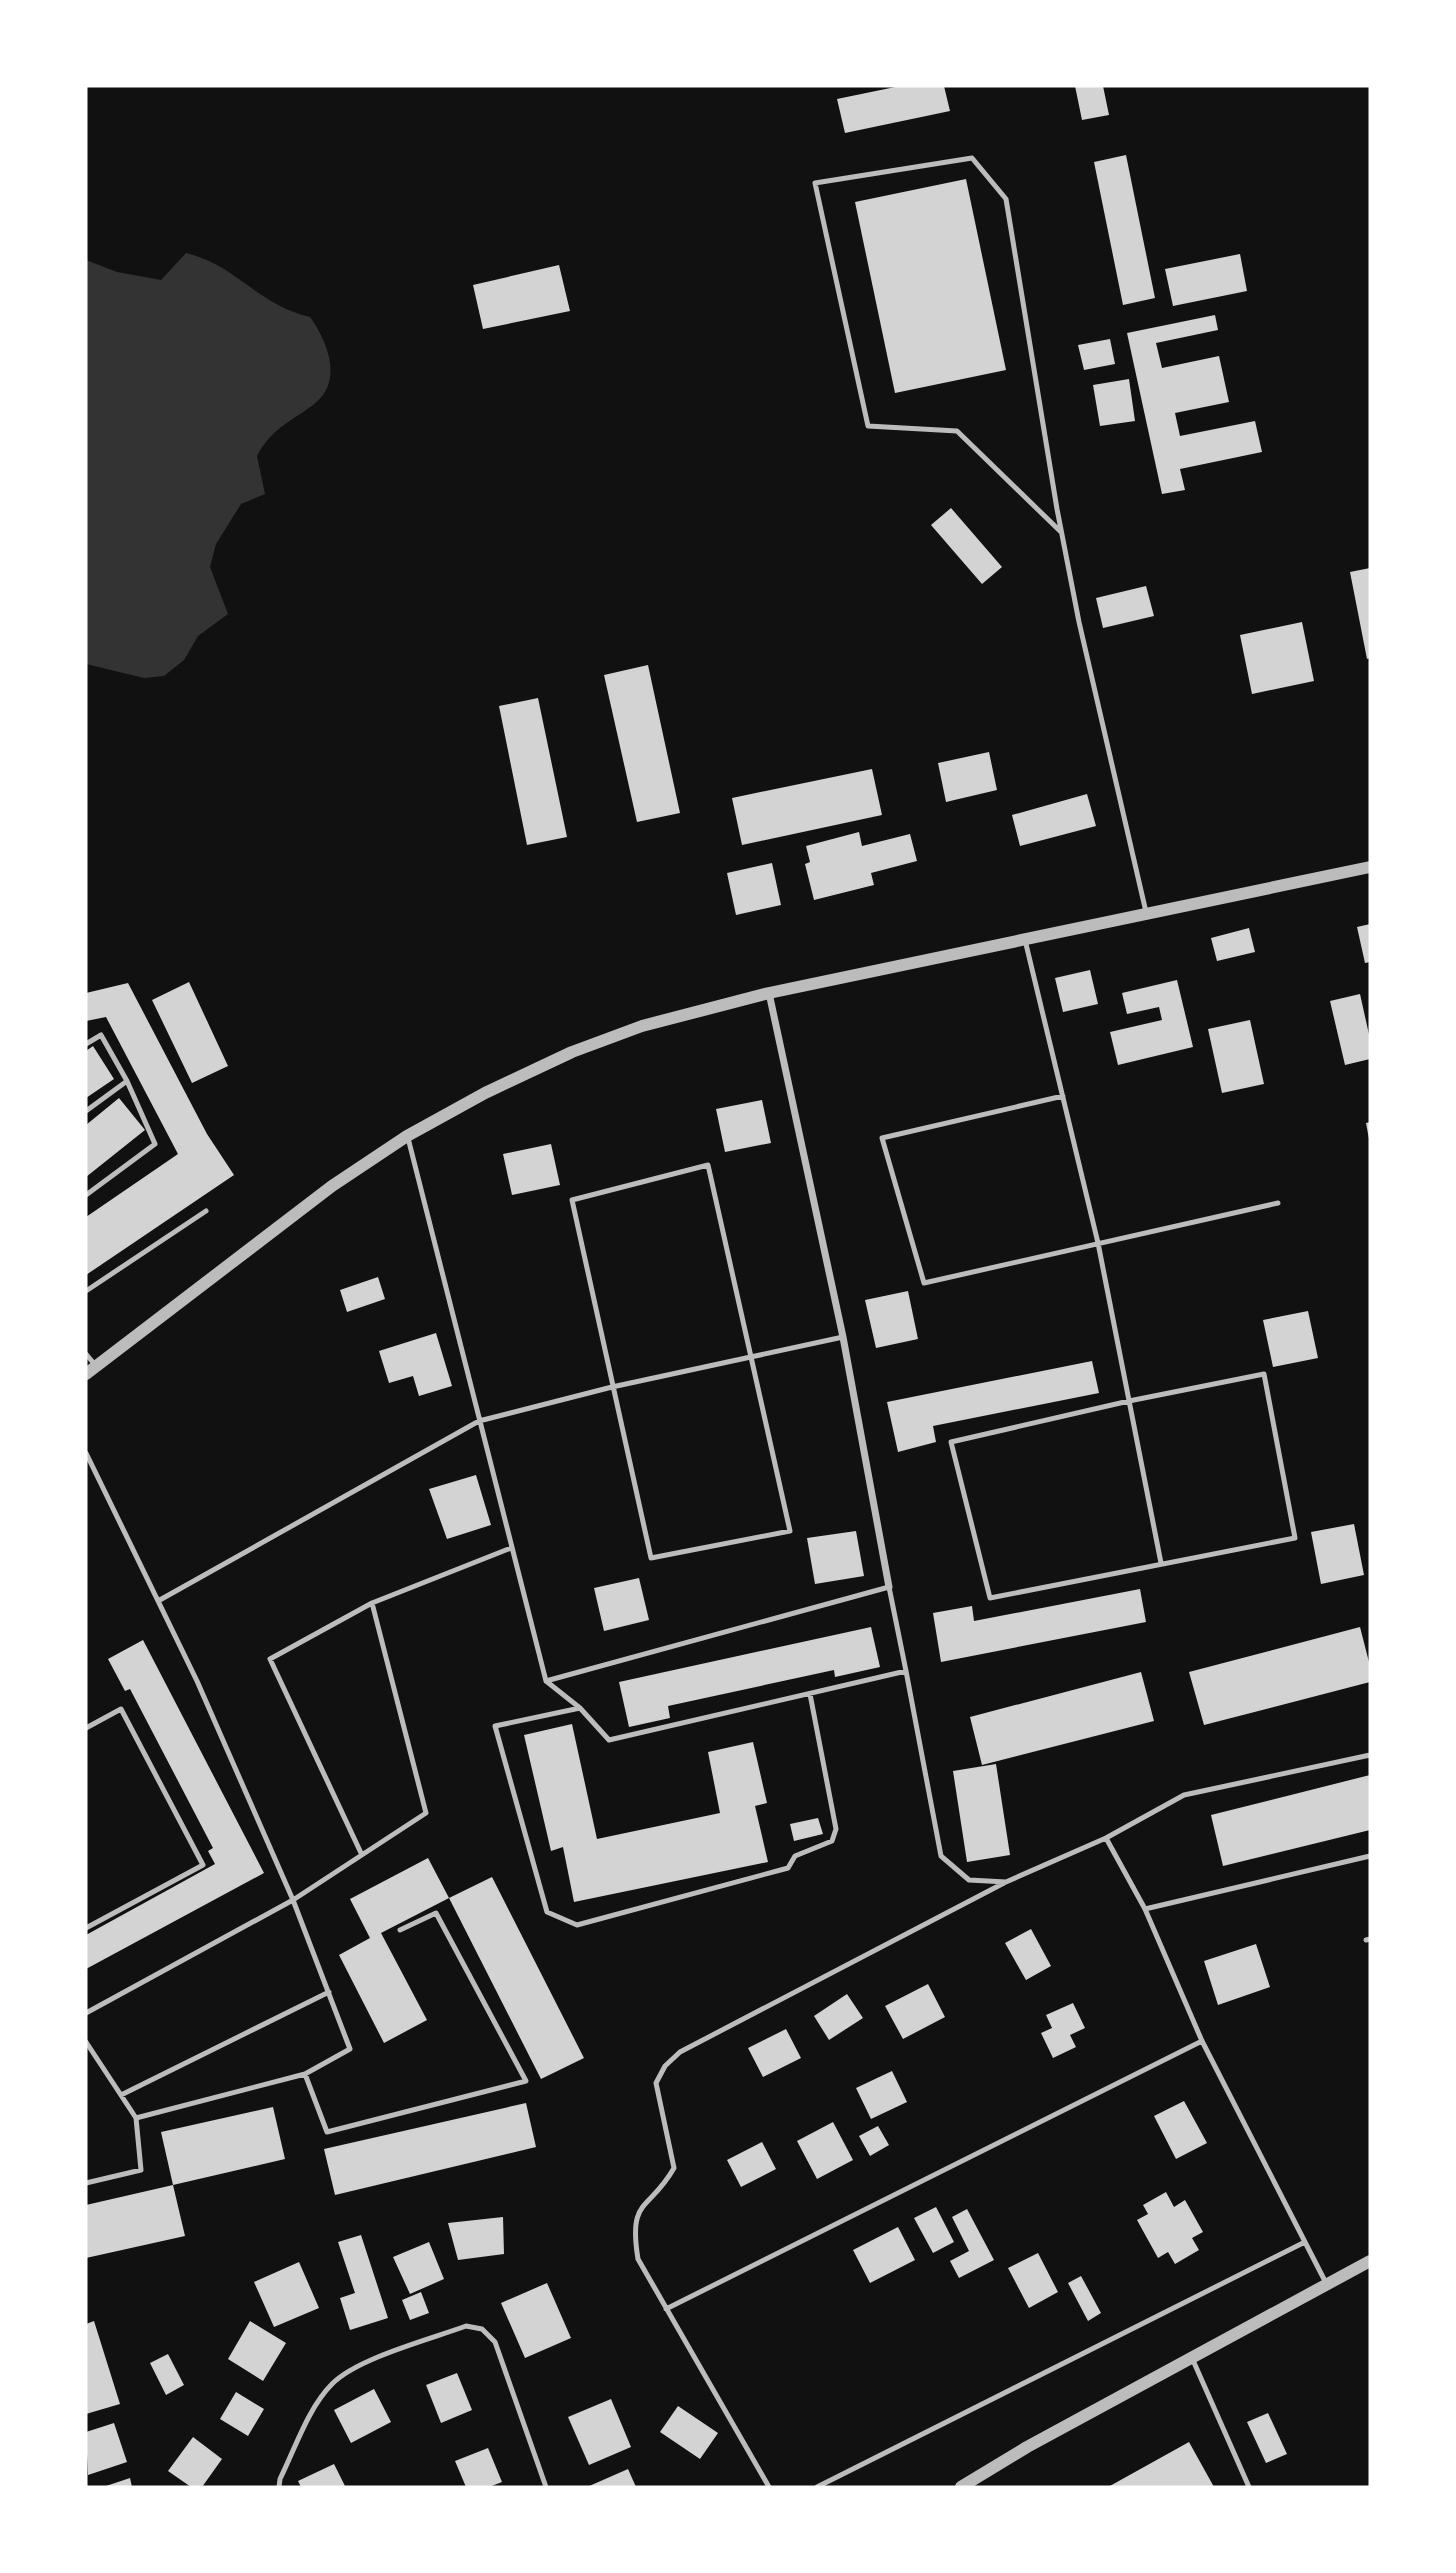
<svg xmlns="http://www.w3.org/2000/svg" width="1456" height="2573" viewBox="0 0 1456 2573" font-family="'Open Sans',sans-serif">
<style>
.water{fill:#333}
.building{fill:#d3d3d3}
.lines{fill:none;stroke-linecap:round;stroke-linejoin:round}
.service{stroke:#bcbcbc;stroke-width:5}
.minor{stroke:#bcbcbc;stroke-width:7}
.tertiary{stroke:#bcbcbc;stroke-width:12}
</style>
<rect width="100%" height="100%" fill="#111"/>
<path class="water" d="M186,253C237,265 257,305 310,317C328,342 344,382 313,405C290,422 271,429 257,456L265,494L241,504L216,544L210,567L228,614L198,636L184,660L164,676L144,678L86,664V260L117,272L161,280Z"/>
<path class="building" d="M900,86H944L950,111L845,133L837,99Z
M1075,86H1103L1109,115L1082,120Z
M1126,155L1155,298L1123,305L1094,162Z
M966,179L1006,370L895,393L855,202Z
M1240,254L1247,291L1173,306L1165,269Z
M559,265L570,311L483,329L473,285Z
M1215,315L1218,330L1156,343L1162,368L1219,356L1229,402L1175,413L1180,436L1255,421L1262,452L1180,469L1185,490L1162,494L1127,333Z
M1110,339L1115,364L1084,370L1078,345Z
M1129,379L1135,421L1100,426L1093,385Z
M951,508L1002,567L982,584L931,525Z
M1370,568V658L1367,659L1350,572Z
M1146,586L1154,616L1103,628L1096,598Z
M1302,622L1314,681L1252,694L1240,635Z
M648,665L680,813L637,822L604,675Z
M538,698L567,837L527,845L499,706Z
M989,752L997,790L946,802L938,763Z
M872,769L882,815L742,845L732,798Z
M1087,794L1096,826L1020,846L1012,815Z
M859,832L862,846L910,834L917,861L871,873L874,885L814,900L805,864L810,862L806,846Z
M772,863L781,905L736,915L727,873Z
M1370,924V962L1365,963L1357,927Z
M1249,928L1255,952L1217,961L1211,938Z
M1090,970L1098,1004L1063,1012L1055,978Z
M1177,980L1193,1047L1118,1065L1110,1032L1162,1020L1159,1007L1127,1014L1122,993Z
M189,982L228,1066L192,1083L152,1000Z
M128,983L207,1134L234,1175L86,1275V1217L178,1154L106,1017L86,1021V993Z
M1360,994L1370,1039V1059L1345,1065L1330,1001Z
M1250,1020L1264,1084L1222,1093L1208,1029Z
M93,1046L114,1079L86,1098V1051Z
M119,1098L145,1130L86,1177V1125Z
M762,1100L771,1143L725,1152L716,1109Z
M1370,1122V1139H1369L1366,1123Z
M551,1144L560,1185L512,1195L503,1154Z
M378,1277L385,1299L347,1312L340,1290Z
M908,1291L918,1339L876,1348L865,1300Z
M1308,1311L1318,1358L1273,1367L1263,1320Z
M436,1333L452,1386L419,1396L413,1376L389,1383L379,1351Z
M1092,1361L1099,1393L933,1426L936,1442L898,1452L887,1402Z
M476,1475L491,1525L447,1539L429,1489Z
M1354,1524L1364,1575L1321,1584L1311,1532Z
M856,1531L864,1576L815,1584L807,1538Z
M639,1578L649,1620L604,1631L594,1588Z
M1140,1589L1146,1622L941,1662L933,1613L972,1606L974,1621Z
M871,1627L880,1667L835,1677L834,1670L668,1706L670,1718L629,1727L619,1682Z
M1360,1627L1370,1666V1682L1204,1725L1189,1672Z
M143,1640L264,1873L86,1969V1935L215,1864L208,1851L213,1848L130,1689L125,1691L108,1659Z
M1141,1672L1154,1721L982,1765L970,1717Z
M572,1724L597,1839L720,1813L708,1752L753,1742L767,1803L755,1806L768,1862L574,1902L563,1847L551,1851L524,1735Z
M996,1764L1010,1855L967,1862L953,1771Z
M1370,1775V1830L1223,1866L1211,1815Z
M818,1818L823,1834L794,1841L790,1824Z
M428,1858L449,1898L381,1933L427,2020L384,2043L339,1955L370,1938L350,1899Z
M492,1877L584,2058L541,2079L449,1898Z
M1031,1929L1051,1966L1026,1980L1005,1943Z
M1256,1944L1270,1987L1218,2005L1204,1961Z
M928,1984L945,2017L903,2039L885,2006Z
M847,1994L863,2018L829,2040L814,2016Z
M1073,2003L1085,2028L1070,2035L1076,2047L1053,2058L1041,2033L1052,2028L1046,2015Z
M786,2029L801,2058L763,2077L748,2048Z
M892,2071L907,2102L871,2119L856,2088Z
M1184,2101L1207,2143L1176,2159L1154,2116Z
M526,2103L536,2147L335,2195L324,2149Z
M273,2107L285,2159L173,2185L161,2132Z
M833,2122L853,2160L817,2179L797,2141Z
M878,2126L889,2145L870,2156L859,2136Z
M762,2142L776,2169L741,2187L727,2160Z
M173,2185L185,2236L86,2258V2205Z
M1166,2192L1174,2207L1185,2200L1203,2232L1192,2238L1199,2250L1175,2264L1168,2252L1158,2258L1137,2220L1148,2214L1143,2205Z
M936,2207L954,2242L933,2253L914,2218Z
M967,2209L994,2260L959,2278L950,2261L969,2251L952,2217Z
M503,2217L504,2254L458,2260L448,2223Z
M898,2227L915,2260L870,2283L853,2250Z
M361,2235L388,2318L350,2330L340,2298L355,2293L338,2242Z
M429,2242L444,2279L410,2294L393,2257Z
M1038,2253L1058,2292L1029,2308L1008,2268Z
M299,2262L319,2308L274,2327L254,2282Z
M1081,2276L1101,2313L1088,2321L1068,2283Z
M547,2283L571,2338L525,2358L501,2303Z
M421,2292L429,2313L410,2320L402,2300Z
M94,2321L120,2404L86,2414V2324Z
M250,2321L286,2343L263,2381L228,2359Z
M168,2354L184,2385L166,2395L150,2363Z
M457,2373L472,2410L441,2423L426,2385Z
M374,2389L391,2422L351,2443L334,2410Z
M236,2392L264,2409L248,2436L220,2419Z
M611,2399L631,2447L589,2465L568,2417Z
M678,2406L718,2433L700,2459L660,2432Z
M1268,2413L1287,2454L1266,2463L1247,2422Z
M114,2423L127,2462L88,2475L86,2432Z
M193,2437L222,2459L202,2487H191L168,2471Z
M1189,2442L1214,2487H1108Z
M488,2448L502,2482L489,2487H466L455,2461Z
M334,2464L345,2486L301,2487L298,2481Z
M628,2469L636,2487H587Z
M130,2478L132,2487H103Z"/>
<g class="lines">
<path class="service" d="M1061,532L957,431L868,426L815,183L972,158L1006,199L1057,509L1079,622L1146,912
M1025,940L1098,1243L1161,1563
M86,1044L101,1035L127,1081L155,1144L86,1195
M1063,1096L882,1138L924,1283L1278,1203
M86,1111L127,1081
M408,1138L546,1681L580,1708L609,1740L906,1671L941,1856L969,1880L1006,1882L1106,1838L1184,1795L1370,1755
M708,1165L790,1531L651,1558L572,1200Z
M86,1291L206,1211
M86,1354L96,1366
M1264,1374L1295,1538L990,1598L951,1442L1129,1401Z
M86,1453L197,1681L293,1900L350,2049L305,2074L136,2118
M158,1601L479,1421L612,1387L843,1337
M546,1681L889,1587L906,1671
M580,1708L495,1726L547,1912L577,1925L788,1868L795,1856L832,1841L836,1829L810,1694
M86,1728L121,1709L203,1865L86,1928
M1106,1838L1145,1909L1202,2041L1327,2285
M361,1853L270,1659L372,1603L511,1548
M1145,1909L1370,1856
M1366,1940L1370,1939
M86,2013L293,1900L426,1813L372,1603
M86,2042L136,2118L141,2170L86,2183
M305,2074L327,2132L526,2081L436,1913L400,1930
M121,2095L329,1992
M666,2309L1202,2041
M1192,2358L1249,2487
M279,2487L280,2479C295,2449 308,2408 332,2384C357,2358 431,2339 466,2326L482,2329L495,2342L546,2487
M769,2487L638,2259C628,2197 649,2212 674,2168L656,2083L665,2066L680,2052L1004,1883
M817,2487L1305,2242"/>
<path class="minor" d="M769,993L843,1337L889,1587"/>
<path class="tertiary" d="M86,1374L332,1186L407,1136L485,1093L572,1052L642,1026L769,993L1370,867
M961,2487L1027,2447L1370,2261"/>
</g>
<rect width="1456" height="2573" fill="none" stroke="#ffffff" stroke-width="175"/>
</svg>
